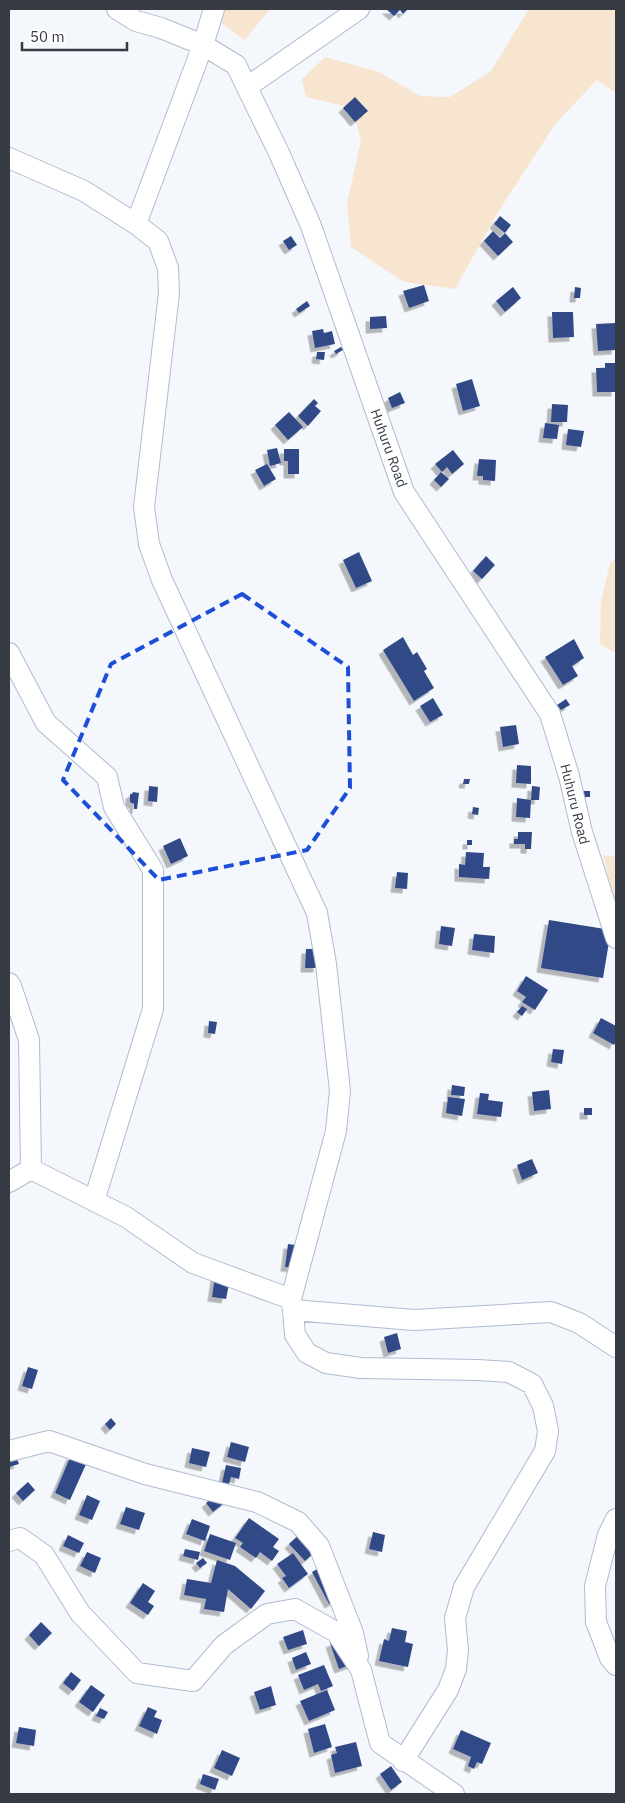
<svg xmlns="http://www.w3.org/2000/svg" width="625" height="1803" viewBox="0 0 625 1803" font-family="'IBM Plex Sans',sans-serif">
<style>
.green{fill:#f8e5d0}
.building{fill:#314a88;filter:url(#shadow)}
.lines{fill:none;stroke-linecap:round;stroke-linejoin:round}
.minor-casing{stroke:#b0bbd1;stroke-width:22}
.minor{stroke:#fff;stroke-width:20}
.marked{fill:none;stroke:#1d4ed8;stroke-width:4;stroke-dasharray:10 6;stroke-linejoin:round}
.labels{text-anchor:middle;dominant-baseline:central;stroke-width:5;stroke-linejoin:round;paint-order:stroke}
.street-label{font-size:14px;fill:#363a43;stroke:#fff}
</style>
<defs>
<filter id="shadow"><feDropShadow dx="-4.5" dy="4.5" stdDeviation="0" flood-color="#0004"/></filter>
</defs>
<rect width="100%" height="100%" fill="#f4f7fb"/>
<path class="green" d="M201,9H270L245,40Z
M529,9H616V93L597,80L556,123L498,212L455,289L404,282L351,247L347,203L361,141L352,108L306,97L302,79L325,57L379,72L420,96L450,97L491,71Z
M616,558V653L600,644L601,602L610,563Z
M603,855L616,857V910L615,905Z"/>
<path class="building" d="M386,9H408L403,14L400,10L394,16Z
M355,97L368,111L355,122L343,108Z
M500,216L511,225L505,233L494,224Z
M493,231L500,238L505,233L513,242L498,256L484,241Z
M291,236L297,245L289,250L283,241Z
M424,285L429,301L409,308L403,291Z
M513,287L521,298L505,312L496,301Z
M575,287L581,288L580,298H574Z
M307,301L310,306L299,313L296,309Z
M552,312H573L574,337L553,338Z
M386,316L387,328L370,329V317Z
M616,323V350L598,351L596,324Z
M323,329L324,333L332,331L335,344L315,348L312,331Z
M341,347L343,350L336,354L334,351Z
M317,352H325L324,360L316,359Z
M605,363H616V392H597L596,368H605Z
M472,379L480,406L463,411L456,384Z
M400,392L405,403L392,408L388,398Z
M314,399L318,403L315,406L321,411L308,426L298,416Z
M552,404L568,405L567,422H551Z
M289,412L303,427L288,440L275,425Z
M545,423L559,425L557,439L543,438Z
M568,429L584,431L581,447L566,445Z
M277,448L281,463L270,466L267,450Z
M284,449H299V474H288V461H284Z
M453,450L464,464L452,474L447,467L442,472L435,464Z
M479,459L496,460L495,481L483,480V476H477Z
M267,464L276,479L264,486L255,470Z
M441,472L449,479L441,487L434,480Z
M359,552L372,581L356,588L343,560Z
M486,556L495,565L482,579L473,571Z
M403,637L413,655L417,652L427,669L424,671L434,688L414,701L383,650Z
M574,639L584,658L572,666L578,676L563,685L545,657Z
M433,698L443,715L430,722L420,706Z
M566,699L570,705L561,710L557,705Z
M516,725L519,744L503,747L500,727Z
M517,765L531,766V784L516,783Z
M464,779H470L469,784H463Z
M149,786L158,787L157,802L148,801Z
M532,786L540,787L539,800H531Z
M582,791H590V797H582Z
M133,792L139,793L137,809H134V804L130,802V794H132Z
M517,798L531,800L530,818L516,817Z
M473,807L479,808L478,815L472,814Z
M518,832H532L531,849H525V844H514V839H518Z
M180,838L188,856L171,864L163,846Z
M467,840H472V845H467Z
M466,852L484,853L483,867H490L489,879L459,877V864L465,865Z
M397,872L408,873L407,889L395,888Z
M549,920L611,930L603,978L541,968Z
M441,926L455,928L452,946L439,944Z
M474,934L495,936L494,953L472,950Z
M306,949H318V968H305Z
M526,976L548,990L535,1010L522,1002L526,997L517,991Z
M522,1006L527,1009L522,1016L517,1012Z
M601,1018L616,1026V1041L614,1045L593,1033Z
M209,1021L217,1022L215,1034L208,1033Z
M553,1049L564,1050L562,1064L551,1062Z
M452,1085L465,1087L464,1096L451,1095Z
M549,1090L551,1109L534,1111L532,1092Z
M480,1093L489,1094L488,1100L503,1102L501,1117L477,1114Z
M448,1097L465,1099L462,1116L446,1113Z
M584,1108H592V1115H584Z
M532,1159L538,1173L522,1180L517,1165Z
M288,1244L310,1247L307,1269L285,1267Z
M215,1276L230,1279L226,1299L212,1297Z
M397,1333L401,1349L388,1353L384,1337Z
M28,1367L38,1370L32,1389L22,1386Z
M111,1418L116,1424L110,1430L105,1424Z
M231,1442L249,1447L245,1462L227,1457Z
M12,1447L19,1464L9,1467V1448Z
M192,1448L210,1452L206,1467L189,1463Z
M71,1455L87,1462L70,1500L55,1493Z
M226,1465L241,1468L239,1479L231,1477L229,1484L222,1483Z
M28,1482L35,1490L23,1501L16,1493Z
M221,1491L228,1500L213,1512L206,1503Z
M87,1495L100,1501L92,1520L79,1515Z
M126,1507L145,1513L139,1530L120,1524Z
M249,1518L279,1539L273,1547L279,1551L272,1561L260,1552L256,1558L240,1547L243,1543L235,1538Z
M192,1519L210,1526L205,1541L186,1534Z
M307,1527L313,1554L305,1561L289,1544Z
M373,1532L385,1535L382,1552L369,1549Z
M210,1534L236,1543L230,1560L204,1551Z
M68,1535L84,1543L79,1553L63,1546Z
M185,1549L200,1552L198,1560L183,1556Z
M87,1552L101,1558L95,1573L80,1566Z
M293,1553L308,1574L289,1588L282,1578L286,1576L277,1564Z
M203,1558L207,1563L200,1568L196,1563Z
M217,1560L235,1566L265,1591L251,1609L228,1589L224,1612L204,1609L206,1599L184,1595L187,1579L211,1583Z
M332,1561L349,1593L329,1604L312,1572Z
M143,1583L155,1591L148,1602L154,1606L148,1615L130,1603Z
M41,1622L52,1633L39,1646L29,1635Z
M392,1628L407,1631L405,1642L413,1644L408,1667L379,1661L384,1639L389,1641Z
M303,1630L307,1644L288,1650L283,1637Z
M346,1637L361,1661L339,1669L330,1643Z
M306,1652L311,1664L296,1670L292,1658Z
M324,1665L333,1686L321,1691L318,1684L304,1690L298,1675Z
M71,1672L81,1680L73,1691L63,1683Z
M91,1685L105,1695L93,1712L79,1702Z
M271,1686L276,1705L260,1710L254,1692Z
M327,1690L335,1710L309,1721L300,1701Z
M148,1707L157,1711L154,1717L162,1720L157,1734L139,1726Z
M100,1708L108,1712L104,1719L96,1716Z
M325,1724L332,1747L314,1753L308,1729Z
M19,1727L36,1730L34,1746L16,1743Z
M461,1730L491,1743L482,1764L477,1762L474,1769L468,1766L471,1757L453,1749Z
M356,1742L362,1766L335,1773L331,1755L337,1753L335,1747Z
M222,1750L240,1758L232,1776L214,1768Z
M391,1766L402,1782L391,1790L380,1774Z
M203,1774L219,1779L215,1790L200,1784Z"/>
<g class="lines">
<defs>
<path id="minor" d="M117,9L136,21L161,28L203,45L236,65L279,153L311,226L404,492L550,714L569,776L582,832L616,938
M247,87L359,9
M9,158L84,191L136,224
M9,653L46,723L107,777L114,807L153,870V1009L94,1201
M9,983L11,986L29,1040L31,1169L126,1217L193,1263L291,1299L336,1131L340,1091L326,964L317,913L162,580L149,544L144,507L169,293L168,268L158,241L136,224L203,45L214,9
M9,1182L31,1169
M291,1299L293,1310L414,1320L551,1312L579,1323L616,1347
M293,1310L295,1335L307,1353L326,1363L361,1368L478,1370L509,1372L532,1384L543,1406L548,1431L545,1451L464,1587L455,1618L458,1650L456,1669L448,1690L403,1761
M9,1451L49,1441L145,1474L257,1502L298,1522L319,1546L353,1633L358,1656
M616,1519L608,1535L595,1586L596,1622L610,1658L616,1665
M9,1541L20,1538L44,1555L80,1613L137,1673L193,1681L224,1645L267,1614L295,1609L336,1632L361,1670L380,1743L454,1794"/>
</defs>
<use href="#minor" class="minor-casing"/>
<use href="#minor" class="minor"/>
</g>
<path class="marked" d="M242,594L348,667L350,788L307,850L159,880L63,780L111,664Z"/>
<g class="labels">
<g class="street-label">
<text transform="translate(389 448) rotate(70)">Huhuru Road</text>
<text transform="translate(575 804) rotate(76)">Huhuru Road</text>
</g>
</g>
<rect width="625" height="1803" fill="none" stroke="#363a43" stroke-width="20"/>
<path d="M22 42v8h105v-8" fill="none" stroke="#363a43" stroke-width="2.5"/>
<text x="30" y="42" font-size="15" fill="#363a43" stroke="#ffffff" stroke-width="4" paint-order="stroke">50 m</text>
</svg>
